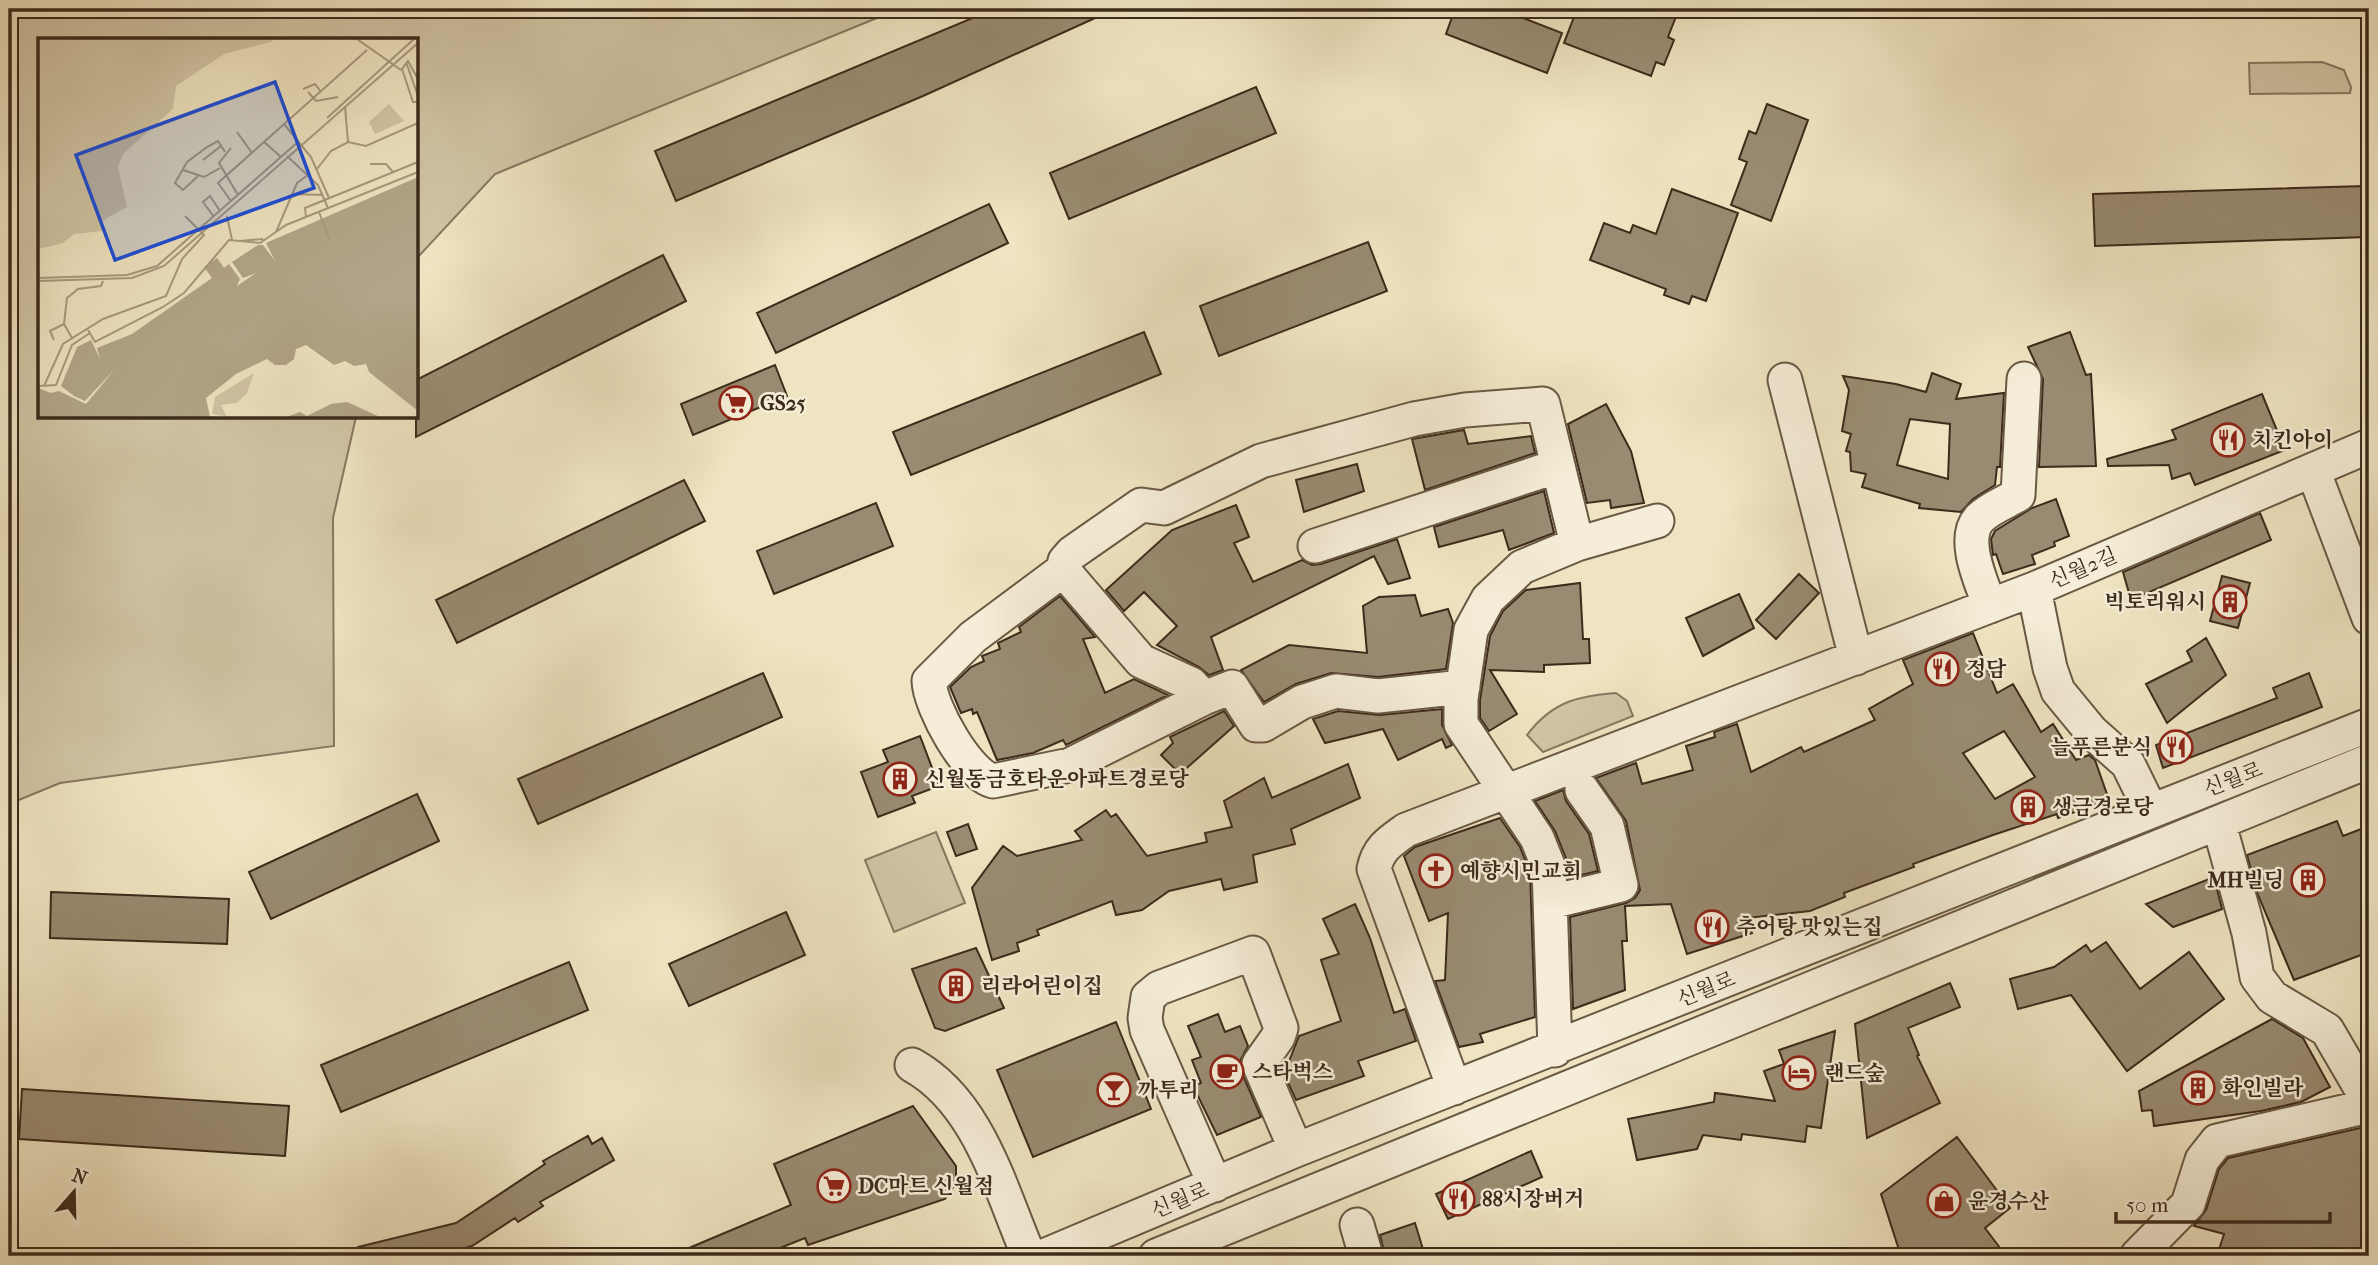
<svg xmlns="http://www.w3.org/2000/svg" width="2378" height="1265" viewBox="0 0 2378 1265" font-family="'IM FELL French Canon','Noto Serif KR',serif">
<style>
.green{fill:#d1c5a5;stroke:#867860;stroke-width:2}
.building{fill:#998b71;stroke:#3c2b1b;stroke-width:2;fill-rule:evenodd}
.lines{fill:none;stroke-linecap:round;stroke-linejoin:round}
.minor-casing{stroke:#695944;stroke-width:37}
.minor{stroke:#f5edd7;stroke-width:33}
.labels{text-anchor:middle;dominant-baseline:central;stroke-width:5;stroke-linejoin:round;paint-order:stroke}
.poi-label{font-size:21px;font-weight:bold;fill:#3c2b1b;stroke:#f5edd7;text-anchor:start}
.street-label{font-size:21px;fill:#3c2b1b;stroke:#f5edd7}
.inset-river{fill:none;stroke:#b2a589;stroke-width:3.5}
.inset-road{fill:none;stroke:#a79a7f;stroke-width:2}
.view{fill:#1d4ed8;fill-opacity:0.15;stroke:#1d4ed8;stroke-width:3.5}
.inset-edge{fill:none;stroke:#3c2b1b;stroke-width:3.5}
</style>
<rect width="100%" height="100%" fill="#efe4c1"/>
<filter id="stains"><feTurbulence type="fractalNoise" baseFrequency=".00286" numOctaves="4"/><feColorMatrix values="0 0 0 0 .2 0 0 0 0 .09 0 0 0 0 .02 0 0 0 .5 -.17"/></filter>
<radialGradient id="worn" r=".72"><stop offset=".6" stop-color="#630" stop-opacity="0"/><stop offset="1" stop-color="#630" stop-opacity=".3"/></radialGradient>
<path class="green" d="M9,9H899L495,174L417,258L416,40H40V416L356,417L333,518L334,746L60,783L9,804Z
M2322,62L2344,70L2351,87L2350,93L2250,94L2249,63Z
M1616,693L1627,701L1633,716L1543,752L1527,735C1552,702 1577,696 1616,693Z
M936,832L965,903L894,932L865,860Z"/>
<path class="building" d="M994,9H1115L923,96L676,201L655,151Z
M1455,9H1521L1518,16L1562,33L1547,73L1446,34Z
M1577,9H1679L1668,37L1674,40L1664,65L1656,62L1651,76L1564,43Z
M1256,87L1276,133L1069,219L1050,173Z
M1767,104L1808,120L1771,221L1731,205L1747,162L1739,159L1749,131L1756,134Z
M2365,186L2367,237L2095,246L2093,194Z
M1672,189L1738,213L1706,301L1692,296L1689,304L1664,295L1666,289L1590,260L1604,223L1630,233L1633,225L1656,234Z
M989,204L1008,243L776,353L757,313Z
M1368,242L1387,291L1219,356L1200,306Z
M663,255L686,301L416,437V380Z
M1144,332L1161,374L911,475L893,432Z
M2070,332L2086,375L2091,374L2096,466L2039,467L2043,379L2028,347Z
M775,365L787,396L693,435L681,404Z
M1932,373L1961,384L1956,399L2004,393L2000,467H1997L1995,485L1973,499L1961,512L1919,508L1920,504L1862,487L1866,474L1851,471L1850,452L1846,451L1851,434L1842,431L1849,390L1843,376L1896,384L1926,392ZM1910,419L1950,424L1948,479L1897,465Z
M2262,394L2285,450L2195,485L2190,473L2172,479L2169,465L2108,466L2107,459L2176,439L2172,430Z
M1606,404L1631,451L1644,503L1611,508L1610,500L1587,503L1568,424Z
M1464,430L1468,444L1531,436L1535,453L1425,490L1412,439Z
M1357,464L1364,491L1304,512L1296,480Z
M684,480L705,521L457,643L436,600Z
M1544,491L1554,533L1509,550L1503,530L1439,547L1434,527Z
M2056,499L2069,536L2054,542L2055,546L2032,555L2035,564L2003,574L1996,554L1993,555L1991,539L1995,531L2032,508Z
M876,503L893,546L774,594L757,551Z
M1236,505L1249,537L1234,543L1253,582L1302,560L1312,565L1321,564L1397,539L1410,578L1388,584L1374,556L1211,637L1223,670L1209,675L1199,667L1157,645L1177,626L1144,592L1124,611L1106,590L1172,530Z
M2260,513L2271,540L2131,600L2123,572Z
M1799,574L1819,593L1776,639L1756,620Z
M2222,576L2250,583L2238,628L2210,621Z
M1580,583L1583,639H1589L1590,663L1544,665V672L1490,670L1517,714L1489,731L1480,718V700L1490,636L1503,611L1526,590Z
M1739,594L1754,628L1703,656L1686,618Z
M1415,595L1421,616L1448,609L1453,623L1446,669L1378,677L1331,673L1296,684L1264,702L1241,670L1289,645L1367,653L1363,606L1379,597Z
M1060,596L1095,637L1083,639L1105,693L1134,679L1168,695L1066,745L1063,740L1033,753L997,760L977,712L973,714L972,709L961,713L950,687L971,667L984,661L982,656L1000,649L998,643L1021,632L1019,627Z
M1973,633L1997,693L2013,684L2041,732L2053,724L2076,760L2089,755L2095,760L2109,800L2058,818L2057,814L1993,835L1913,864L1914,867L1844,893L1845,897L1810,911L1747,918L1752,933L1687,954L1671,904L1625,906L1627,941H1622L1625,990L1573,1009L1570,917L1626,903L1635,898L1640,890L1626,821L1596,778L1636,763L1642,784L1693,770L1686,746L1715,737L1714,732L1737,724L1751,772L1801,747L1804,752L1875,720L1869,709L1913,684L1903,660ZM2004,731L2035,777L1995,799L1963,753Z
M2206,638L2226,675L2167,723L2146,684L2192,661L2187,651Z
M763,673L782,717L538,824L518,779Z
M2309,673L2322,707L2163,768L2156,745L2277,698L2273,688Z
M1442,709V725L1452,745L1446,748L1442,739L1398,760L1383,729L1325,743L1313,719L1338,711L1380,715Z
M1224,711L1234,726L1180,774L1161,755L1173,743L1170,737Z
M920,736L939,786L912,796L915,803L878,817L861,772L888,762L883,750Z
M1348,764L1360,798L1291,829L1295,844L1253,855L1257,882L1224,890L1221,879L1169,891L1142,910L1116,915L1112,901L1037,930L1039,935L1017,943L1019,951L992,960L972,888L1003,846L1017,856L1082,840L1075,831L1106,810L1111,817L1116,814L1147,856L1207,842L1205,833L1232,827L1224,801L1264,778L1272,798Z
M1563,790L1566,801L1589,834L1598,871L1569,878L1567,861L1555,831L1535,801Z
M417,794L439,841L271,919L249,872Z
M1500,818L1520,847L1530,872L1535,1017L1480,1034L1483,1042L1459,1047L1435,981L1445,980L1448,913L1429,921L1404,856L1415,847Z
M2337,821L2343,836L2369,826V952L2294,980L2258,895L2247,855Z
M968,824L977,849L956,856L947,832Z
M2214,877L2222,909L2173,927L2146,904Z
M51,892L229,899L227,944L50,938Z
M1355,904L1370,938L1394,1013L1405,1009L1416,1041L1358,1061L1364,1076L1296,1100L1284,1074L1299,1036L1341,1021L1321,960L1339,954L1323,919Z
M786,912L805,955L689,1006L669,964Z
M2106,942L2140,989L2189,952L2224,999L2127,1071L2071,995L2018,1009L2010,979L2054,967L2086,945L2091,952Z
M976,948L1004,1008L945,1031L935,1028L912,969Z
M569,962L588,1010L341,1112L321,1065Z
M1950,983L1960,1007L1908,1028L1919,1055L1917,1056L1940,1103L1867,1138L1855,1024Z
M1218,1014L1225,1032L1240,1026L1248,1046L1240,1061L1241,1071L1261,1117L1217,1135L1193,1086L1201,1083L1192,1060L1201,1057L1188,1026Z
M2272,1019L2303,1038L2330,1087L2301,1102L2261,1111L2154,1126L2152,1110L2142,1111L2139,1091Z
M1116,1022L1151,1109L1033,1157L997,1070Z
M1835,1031L1821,1128L1807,1126L1805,1142L1742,1134L1741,1140L1703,1135L1697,1149L1637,1160L1628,1119L1714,1102L1715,1093L1775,1101L1764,1071L1784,1064L1779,1050Z
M22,1089L289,1106L285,1156L19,1139Z
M913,1106L956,1166V1183L945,1199L808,1245L805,1238L760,1256H670L791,1205L774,1164Z
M2369,1126V1256H2217L2224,1234L2194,1226L2206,1210L2219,1169L2228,1158Z
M588,1136L592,1144L602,1138L614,1160L540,1202L543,1206L518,1222L515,1218L472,1246L435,1256H359L358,1247L456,1223L545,1164L543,1161Z
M1957,1137L2010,1208L1985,1228L2006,1256H1901L1881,1194Z
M1531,1151L1542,1177L1448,1219L1436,1194Z
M1415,1223L1425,1256H1385L1380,1235Z"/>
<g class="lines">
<defs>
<path id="minor" d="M1785,380L1856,658
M2313,470L2369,618
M1315,546L1558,466
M1063,570L1141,661L1191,684L1204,698L1232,687L1256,725H1263L1302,702L1336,691L1378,696L1463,687
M1990,606C1982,584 1960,538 1980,518C1990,508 2006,502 2018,495L2024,379
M1204,698L1070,765L993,781C967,774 930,707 929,681L973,637L1063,570L1065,561L1072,553L1141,505L1164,508L1261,461L1414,419L1465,410L1543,404L1577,544
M2151,811L2128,764L2091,731L2058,691L2050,668L2034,589L2369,446
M2219,824L2249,933L2257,977L2272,997L2327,1030L2369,1102
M1551,902L1621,885L1607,826L1582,790
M1555,1050L1549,868L1537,838L1461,724V699L1471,630L1488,599L1522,567L1577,544L1657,521
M912,1065C979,1102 1000,1189 1029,1256
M1454,1088L1374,869C1378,849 1389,842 1406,830L2034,589
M1215,1185L1147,1030L1145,1018L1148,997L1159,988L1253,953L1281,1028L1278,1037L1259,1064L1296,1150
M1357,1225L1366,1256
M1044,1256L1296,1150L2369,725
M1156,1256L2369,761
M2137,1256L2188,1204L2202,1160L2217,1141L2369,1106"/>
</defs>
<use href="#minor" class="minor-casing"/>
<use href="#minor" class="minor"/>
</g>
<defs>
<symbol id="supermarket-ring" viewBox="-11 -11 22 22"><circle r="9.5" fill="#f5edd7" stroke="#8f2418" stroke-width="1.5"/><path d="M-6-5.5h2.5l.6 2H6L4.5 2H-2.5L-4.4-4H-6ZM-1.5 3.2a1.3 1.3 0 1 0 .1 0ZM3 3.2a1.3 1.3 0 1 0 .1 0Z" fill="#8f2418"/></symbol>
<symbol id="restaurant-ring" viewBox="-11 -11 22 22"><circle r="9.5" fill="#f5edd7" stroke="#8f2418" stroke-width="1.5"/><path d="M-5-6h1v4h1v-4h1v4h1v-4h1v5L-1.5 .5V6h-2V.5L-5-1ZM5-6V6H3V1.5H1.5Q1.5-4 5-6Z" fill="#8f2418"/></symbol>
<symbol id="building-ring" viewBox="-11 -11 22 22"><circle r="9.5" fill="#f5edd7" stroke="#8f2418" stroke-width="1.5"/><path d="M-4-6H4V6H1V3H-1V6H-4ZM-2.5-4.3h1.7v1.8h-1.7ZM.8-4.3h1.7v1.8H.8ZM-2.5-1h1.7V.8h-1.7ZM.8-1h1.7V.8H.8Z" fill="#8f2418"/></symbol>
<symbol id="church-ring" viewBox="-11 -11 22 22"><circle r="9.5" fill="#f5edd7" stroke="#8f2418" stroke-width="1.5"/><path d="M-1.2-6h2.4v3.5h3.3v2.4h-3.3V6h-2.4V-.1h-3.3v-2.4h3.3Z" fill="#8f2418"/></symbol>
<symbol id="cafe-ring" viewBox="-11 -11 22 22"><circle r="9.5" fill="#f5edd7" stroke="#8f2418" stroke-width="1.5"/><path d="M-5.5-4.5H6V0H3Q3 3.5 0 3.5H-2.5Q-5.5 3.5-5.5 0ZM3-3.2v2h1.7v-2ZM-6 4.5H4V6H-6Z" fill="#8f2418"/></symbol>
<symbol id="hotel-ring" viewBox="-11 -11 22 22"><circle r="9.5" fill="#f5edd7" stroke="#8f2418" stroke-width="1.5"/><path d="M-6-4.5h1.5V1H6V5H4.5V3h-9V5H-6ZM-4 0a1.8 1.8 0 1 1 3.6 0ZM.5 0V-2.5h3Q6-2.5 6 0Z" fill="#8f2418"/></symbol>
<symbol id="bar-ring" viewBox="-11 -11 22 22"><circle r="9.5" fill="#f5edd7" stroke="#8f2418" stroke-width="1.5"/><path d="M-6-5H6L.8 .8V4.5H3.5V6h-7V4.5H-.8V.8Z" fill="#8f2418"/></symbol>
<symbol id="shop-ring" viewBox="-11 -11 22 22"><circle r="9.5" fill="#f5edd7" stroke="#8f2418" stroke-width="1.5"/><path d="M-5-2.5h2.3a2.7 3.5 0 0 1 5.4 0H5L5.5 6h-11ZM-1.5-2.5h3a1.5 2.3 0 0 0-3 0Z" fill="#8f2418"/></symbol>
</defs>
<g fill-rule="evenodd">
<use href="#supermarket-ring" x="717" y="384" width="38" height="38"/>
<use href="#restaurant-ring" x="2209" y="421" width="38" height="38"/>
<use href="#building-ring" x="2211" y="583" width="38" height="38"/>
<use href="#restaurant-ring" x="1923" y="650" width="38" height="38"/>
<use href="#restaurant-ring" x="2157" y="728" width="38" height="38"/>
<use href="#building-ring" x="881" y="760" width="38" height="38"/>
<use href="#building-ring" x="2009" y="788" width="38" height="38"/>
<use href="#church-ring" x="1417" y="852" width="38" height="38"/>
<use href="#building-ring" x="2289" y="861" width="38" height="38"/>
<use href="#restaurant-ring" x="1693" y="908" width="38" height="38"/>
<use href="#building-ring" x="937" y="967" width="38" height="38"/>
<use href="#cafe-ring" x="1208" y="1053" width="38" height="38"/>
<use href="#hotel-ring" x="1780" y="1054" width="38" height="38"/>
<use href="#building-ring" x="2179" y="1069" width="38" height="38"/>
<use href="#bar-ring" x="1095" y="1071" width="38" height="38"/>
<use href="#supermarket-ring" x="815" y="1167" width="38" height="38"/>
<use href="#restaurant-ring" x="1439" y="1180" width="38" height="38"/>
<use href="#shop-ring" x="1925" y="1182" width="38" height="38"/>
</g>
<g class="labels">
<g class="poi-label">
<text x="760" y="403">GS25</text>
<text x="2252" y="440">치킨아이</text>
<text x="2206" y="602" text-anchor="end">빅토리워시</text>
<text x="1966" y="669">정담</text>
<text x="2152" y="747" text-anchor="end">늘푸른분식</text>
<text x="925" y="779">신월동금호타운아파트경로당</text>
<text x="2052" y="807">생금경로당</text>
<text x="1460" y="871">예향시민교회</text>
<text x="2284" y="880" text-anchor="end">MH빌딩</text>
<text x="1736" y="927">추어탕 맛있는집</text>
<text x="981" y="986">리라어린이집</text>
<text x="1252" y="1072">스타벅스</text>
<text x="1824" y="1073">랜드숲</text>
<text x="2222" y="1088">화인빌라</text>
<text x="1138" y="1090">까투리</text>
<text x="858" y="1186">DC마트 신월점</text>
<text x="1482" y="1199">88시장버거</text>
<text x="1968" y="1201">윤경수산</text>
</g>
<g class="street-label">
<text transform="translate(2083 568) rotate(-23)">신월2길</text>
<text transform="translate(2233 779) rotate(-21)">신월로</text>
<text transform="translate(1706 989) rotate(-22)">신월로</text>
<text transform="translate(1180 1200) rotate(-23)">신월로</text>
</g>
</g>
<g transform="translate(38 38)">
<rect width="380" height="380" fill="#efe4c1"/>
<path d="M0,1H229L236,3L186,16L138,48L135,71L85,116L80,129L89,169L64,183V193L36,196L25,205L0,211ZM351,66L366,83L337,96L331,84ZM216,335L209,355L199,365L183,367L189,379L174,376L177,359Z" fill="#d1c5a5"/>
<path d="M380,139V373L331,334L328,326L316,328L307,323L296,327L268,307L258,311L256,321L248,327H237L229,321L198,336L168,360L172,379H0V350L13,355L21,353L48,366L77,331L47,363L36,358L23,348L39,309L53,302L62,321L59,310L94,296L174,240L166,229L179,220L186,230L191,226L202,241L199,248L218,235L205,240L194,224L220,207H225L237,223L228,205ZM309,364L342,379H248L262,374L269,378L293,366Z" fill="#b2a589"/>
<path class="inset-river" d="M144,379L160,311L278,238L292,203"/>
<path class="inset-road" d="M319,1L363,32M368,24L380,58M380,41L370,23L364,31L375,64H380M265,51L277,46L283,54M270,54L278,63L300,59M307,68L310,104M289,80L376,1M246,86L273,119L291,160M199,94L214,115M193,110L181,125L200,157M249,118L280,147L290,170M243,119L226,104L329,12M165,122L183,108M332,126H348L355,134M279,131L293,113L310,104L328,108L380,85M145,132L166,139L182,130M160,138L145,152L137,145L149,124L169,109L180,103L187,114M256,156L285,157M193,163L180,145L226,104M281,174L292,202M189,178L194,202M176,179L165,164L172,158L182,173M268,179L267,170L380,124M238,194L259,145L270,137M202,203L225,201M0,240L89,237L119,228L261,103M0,243L94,240L126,228L380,5M49,290L57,304L125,269L146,255L191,202L222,205L248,187L380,134M34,300L26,286L29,260L40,251L63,248L65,243M16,302L12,293L26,286M0,348L18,347L34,307L52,295M6,348L25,306L65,281L128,258L144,221L166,197L147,178"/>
<path class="view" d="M237,44L276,150L77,222L38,117Z"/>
<rect width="380" height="380" class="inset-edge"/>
</g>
<rect width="2378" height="1265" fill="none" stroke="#efe4c1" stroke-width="35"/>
<rect x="10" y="10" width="2357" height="1244" fill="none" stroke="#3c2b1b" stroke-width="3.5"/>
<rect x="18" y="18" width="2343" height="1230" fill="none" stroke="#3c2b1b" stroke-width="2"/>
<g transform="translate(74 1192) rotate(20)" stroke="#f5edd7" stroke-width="5" paint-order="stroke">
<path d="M0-5L12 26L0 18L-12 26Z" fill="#3c2b1b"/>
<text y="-10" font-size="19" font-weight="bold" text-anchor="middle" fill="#3c2b1b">N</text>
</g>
<path d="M2116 1212v10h214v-10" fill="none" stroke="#3c2b1b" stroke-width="3.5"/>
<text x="2126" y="1212" font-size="21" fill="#3c2b1b" stroke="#f5edd7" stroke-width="5" paint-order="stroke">50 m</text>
<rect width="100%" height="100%" filter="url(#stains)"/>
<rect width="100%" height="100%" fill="url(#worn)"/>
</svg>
